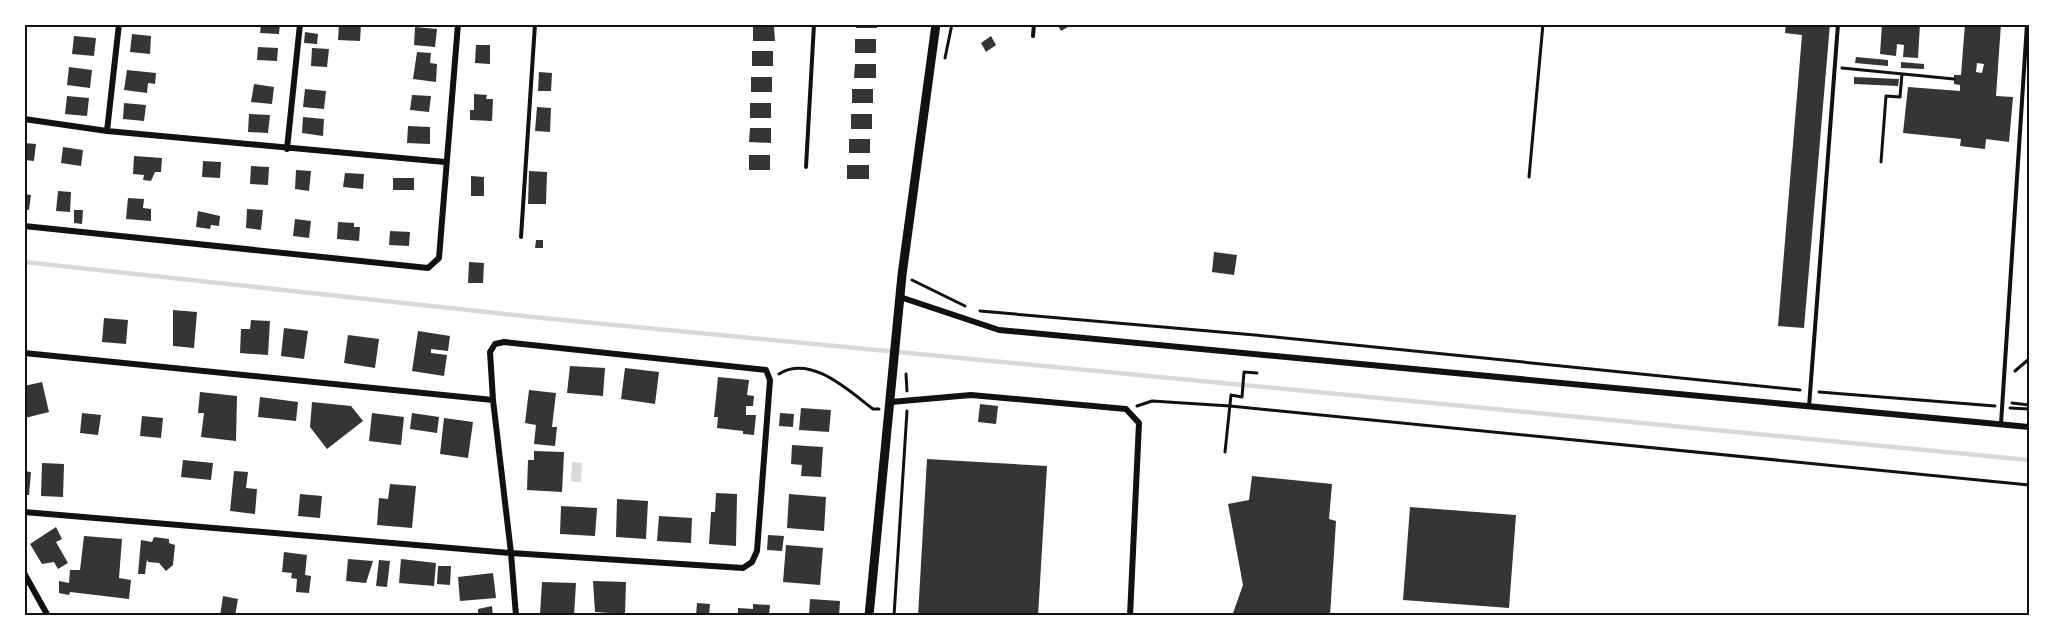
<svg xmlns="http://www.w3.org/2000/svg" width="2053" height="640" viewBox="0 0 2053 640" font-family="'Times New Roman',serif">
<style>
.water{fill:#d9d9d9}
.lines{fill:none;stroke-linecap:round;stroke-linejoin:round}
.stream{stroke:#d9d9d9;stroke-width:4.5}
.building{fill:#353535;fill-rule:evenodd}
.path{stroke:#111;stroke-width:3}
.service{stroke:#111;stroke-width:4}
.minor{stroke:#111;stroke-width:6}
.tertiary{stroke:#111;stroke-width:9}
.neatline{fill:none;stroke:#111;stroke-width:2}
</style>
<rect width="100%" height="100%" fill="#fff"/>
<path class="water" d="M572,462L582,463L581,482L571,481Z"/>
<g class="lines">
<path class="stream" d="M24,262L542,318L2029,460"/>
</g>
<path class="building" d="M261,24H280L279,34L260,33Z
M339,24H361L360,41L338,40Z
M856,24H877V28H856Z
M1057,24H1073L1061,31Z
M1786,24H1830L1804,328L1778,326L1802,35L1785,33Z
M1882,24H1920L1918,58L1903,57L1904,45L1897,44L1896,56L1880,54Z
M1965,24H2001L1996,96L2013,97L2009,142L1986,139L1985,149L1960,146L1961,139L1903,133L1908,87L1960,91V85L1954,84V75H1961ZM1977,63L1984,64L1982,73L1976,72Z
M753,26H774L775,41H753Z
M415,27L437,29L435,47L414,45Z
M305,32L318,34L317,44L304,43Z
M132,34L151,36L150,54L130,52Z
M74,36L96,38L94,56L72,54Z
M991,36L996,45L986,52L981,43Z
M855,39H876V53H855Z
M476,45H490V64L475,63Z
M258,47L278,48L277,61L257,60Z
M312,48L329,49L327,67L311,66Z
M752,51H773V66H752Z
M417,52L431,53L430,63L437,64L436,82L413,79Z
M1856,57L1888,60V66L1855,63Z
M1901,62L1924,64V69L1901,68Z
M855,64H876V78H854Z
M69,67L92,70L90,88L67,85Z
M127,70L156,73L155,84L148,83L147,93L124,90Z
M539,72L552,73L551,91H538Z
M751,77H772V92H751Z
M1854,77L1899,79L1898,86L1854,84Z
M254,84L274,87L272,104L251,102Z
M305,89L326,91L324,109L303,107Z
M852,89H873V103H852Z
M474,94L487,95L486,99H493L492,121L470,120V110H474Z
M412,95L431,96L429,112L410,110Z
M67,96L89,98L87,116L65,114Z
M124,103L146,105L144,121L123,119Z
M750,103H771V118H750Z
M537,107L551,108L550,132L535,131Z
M249,114L270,115L268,133L248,132Z
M851,114H872V129H851Z
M303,117L324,119L323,136L302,133Z
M408,126L430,127V144L407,143Z
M750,128H771V143L749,142Z
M849,139H870V153H849Z
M24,143L36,144L34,161L24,160Z
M63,147L83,150L81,166L61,163Z
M749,155H770V170H749Z
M134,156L162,158L161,172H155L151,181L143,180L144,175L133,174Z
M203,161L221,162L220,178L202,177Z
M847,165H869V179H847Z
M251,166L269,167L268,185L250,184Z
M296,170L311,171L309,191L295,189Z
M529,171L547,172L546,204H528Z
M345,173L364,174L363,189L343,187Z
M471,176L484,177V196H471Z
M393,178H414V190H393Z
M58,191L71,192L70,212L56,211Z
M24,194L31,195L29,210L24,209Z
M128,198L144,199L143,208L151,209V221L126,219Z
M247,209L263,210L261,230L246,228Z
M74,210H83L82,224L74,223Z
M198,211L220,216L219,226L211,225L210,229L196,227Z
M295,219L311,221L309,238L293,236Z
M338,222L354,223V227H360L359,241L337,239Z
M390,231L410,232L409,246L389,245Z
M536,240H543V248H535Z
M1214,252L1237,255L1234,275L1212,272Z
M469,262L484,263L483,283H468Z
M173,310L197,312L194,348L173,346Z
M104,318L128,320L126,344L102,342Z
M251,320L270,321L268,355L240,353L241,329H250Z
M284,328L308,331L304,359L281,356Z
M418,331L450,336L448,351L431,349V353L447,355L444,376L412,371Z
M348,335L379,339L375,368L344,363Z
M570,366L605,368L603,396L567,393Z
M625,368L659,372L655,404L621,399Z
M718,377L749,380L747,395L754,396L753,406H746V415H756L754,435L743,434V431L717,428L718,417H714Z
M42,382L49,412L25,418L24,386Z
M529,390L556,393L552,427H557L555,446L534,444L536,425L525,423Z
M200,392L237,396L236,441L201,437L204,413H198Z
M260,397L298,402L296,421L258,417Z
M312,402L351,406L363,421L327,449L310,427Z
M980,404L998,406L996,424L978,422Z
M801,408L831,410L829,432L799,430Z
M82,413L101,415L98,435L80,433Z
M372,413L404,417L401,445L369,441Z
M412,413L439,417L437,433L410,429Z
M780,413L794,414L793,427L779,426Z
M142,416L163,418L161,438L140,436Z
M444,418L473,422L468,458L440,454Z
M792,445L823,447L821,477L801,476L802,465L791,464Z
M534,451L564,452L562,492L527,490L528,460H534Z
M927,459L1047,466L1038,616H918Z
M183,460L213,463L211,480L181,477Z
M42,463L64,464L63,497L41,496Z
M24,471L31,472L29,495H24Z
M234,471L248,472L246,488L257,489L255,514L230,511Z
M1252,476L1332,484L1329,519L1336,521L1330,616H1232L1243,585L1228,504L1249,500Z
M390,484L416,486L412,528L377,525L379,498L388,499Z
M716,493L737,494L736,546L709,544L711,512H715Z
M300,494L322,496L320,518L298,516Z
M789,494L826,497L824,531L787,528Z
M617,499L648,501L646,539L616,537Z
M561,506L597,508L595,536L560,534Z
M1410,507L1516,515L1509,608L1403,600Z
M659,516L692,518L691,543L657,541Z
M56,527L62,539L56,542L68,563L58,569L54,562L42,564L30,544Z
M768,535L784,536L782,551L767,550Z
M84,536L122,539L119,578L131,580L129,599L70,592L69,595L59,593V581L69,583L70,570H80Z
M154,537L169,539V543L175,545L173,565L166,571L159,563L148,562L147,559L145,574H138L141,540L152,542Z
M786,545L823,548L820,585L783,582Z
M284,552L307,555L305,575L311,576L309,593L296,592L297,579L291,578L292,573L282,572Z
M348,559L373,561L366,583L346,581Z
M401,559L436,563L434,586L399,583Z
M379,560L390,561L387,587L376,586Z
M438,566H451L450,585L437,584Z
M493,573L496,598L460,601L458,577Z
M593,581L626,582L625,614L595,612Z
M542,582L576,583L574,616L540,614Z
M223,596L238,599L235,616H220Z
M810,599L840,601L839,616H809Z
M697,603L710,604L709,616H696Z
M753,604L770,605L769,616H738V608L753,609Z
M492,606L493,616H478V609Z"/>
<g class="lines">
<path class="path" d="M945,58L952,24
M1842,68L1954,79
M1881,162L1886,96L1900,97L1902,74
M1529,177L1543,24
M912,280L965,306
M980,311L1255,335L1800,390
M2015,371L2029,359
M779,374C811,354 849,391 873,409H879
M906,374L907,391
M1819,392L1995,406
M2012,403L2029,405
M1137,406L1152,401L1230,406L2029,485
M2010,408L2029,409
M1225,452L1231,395L1242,397L1244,372L1257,373
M894,616L907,411"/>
<path class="service" d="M1033,36L1034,24
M806,167L814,24
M521,237L535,24
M1809,407L1838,24
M2001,424L2027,24"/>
<path class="minor" d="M24,119L107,131L445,162
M107,131L119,24
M287,149L300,24
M24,226L428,268L439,258L458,24
M900,297L999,330L2029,427
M24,353L493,400
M891,402L971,395L1126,409L1139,423L1130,616
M24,512L511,553L743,568L752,562L757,551L770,380L766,370L504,342L495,344L490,352L493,400L511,553L516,616
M24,573L48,616"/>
<path class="tertiary" d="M869,616L902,275L936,24"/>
</g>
<rect width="2053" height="640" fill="none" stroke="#ffffff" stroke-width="51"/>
<rect x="26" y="26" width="2002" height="588" class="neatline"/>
</svg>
